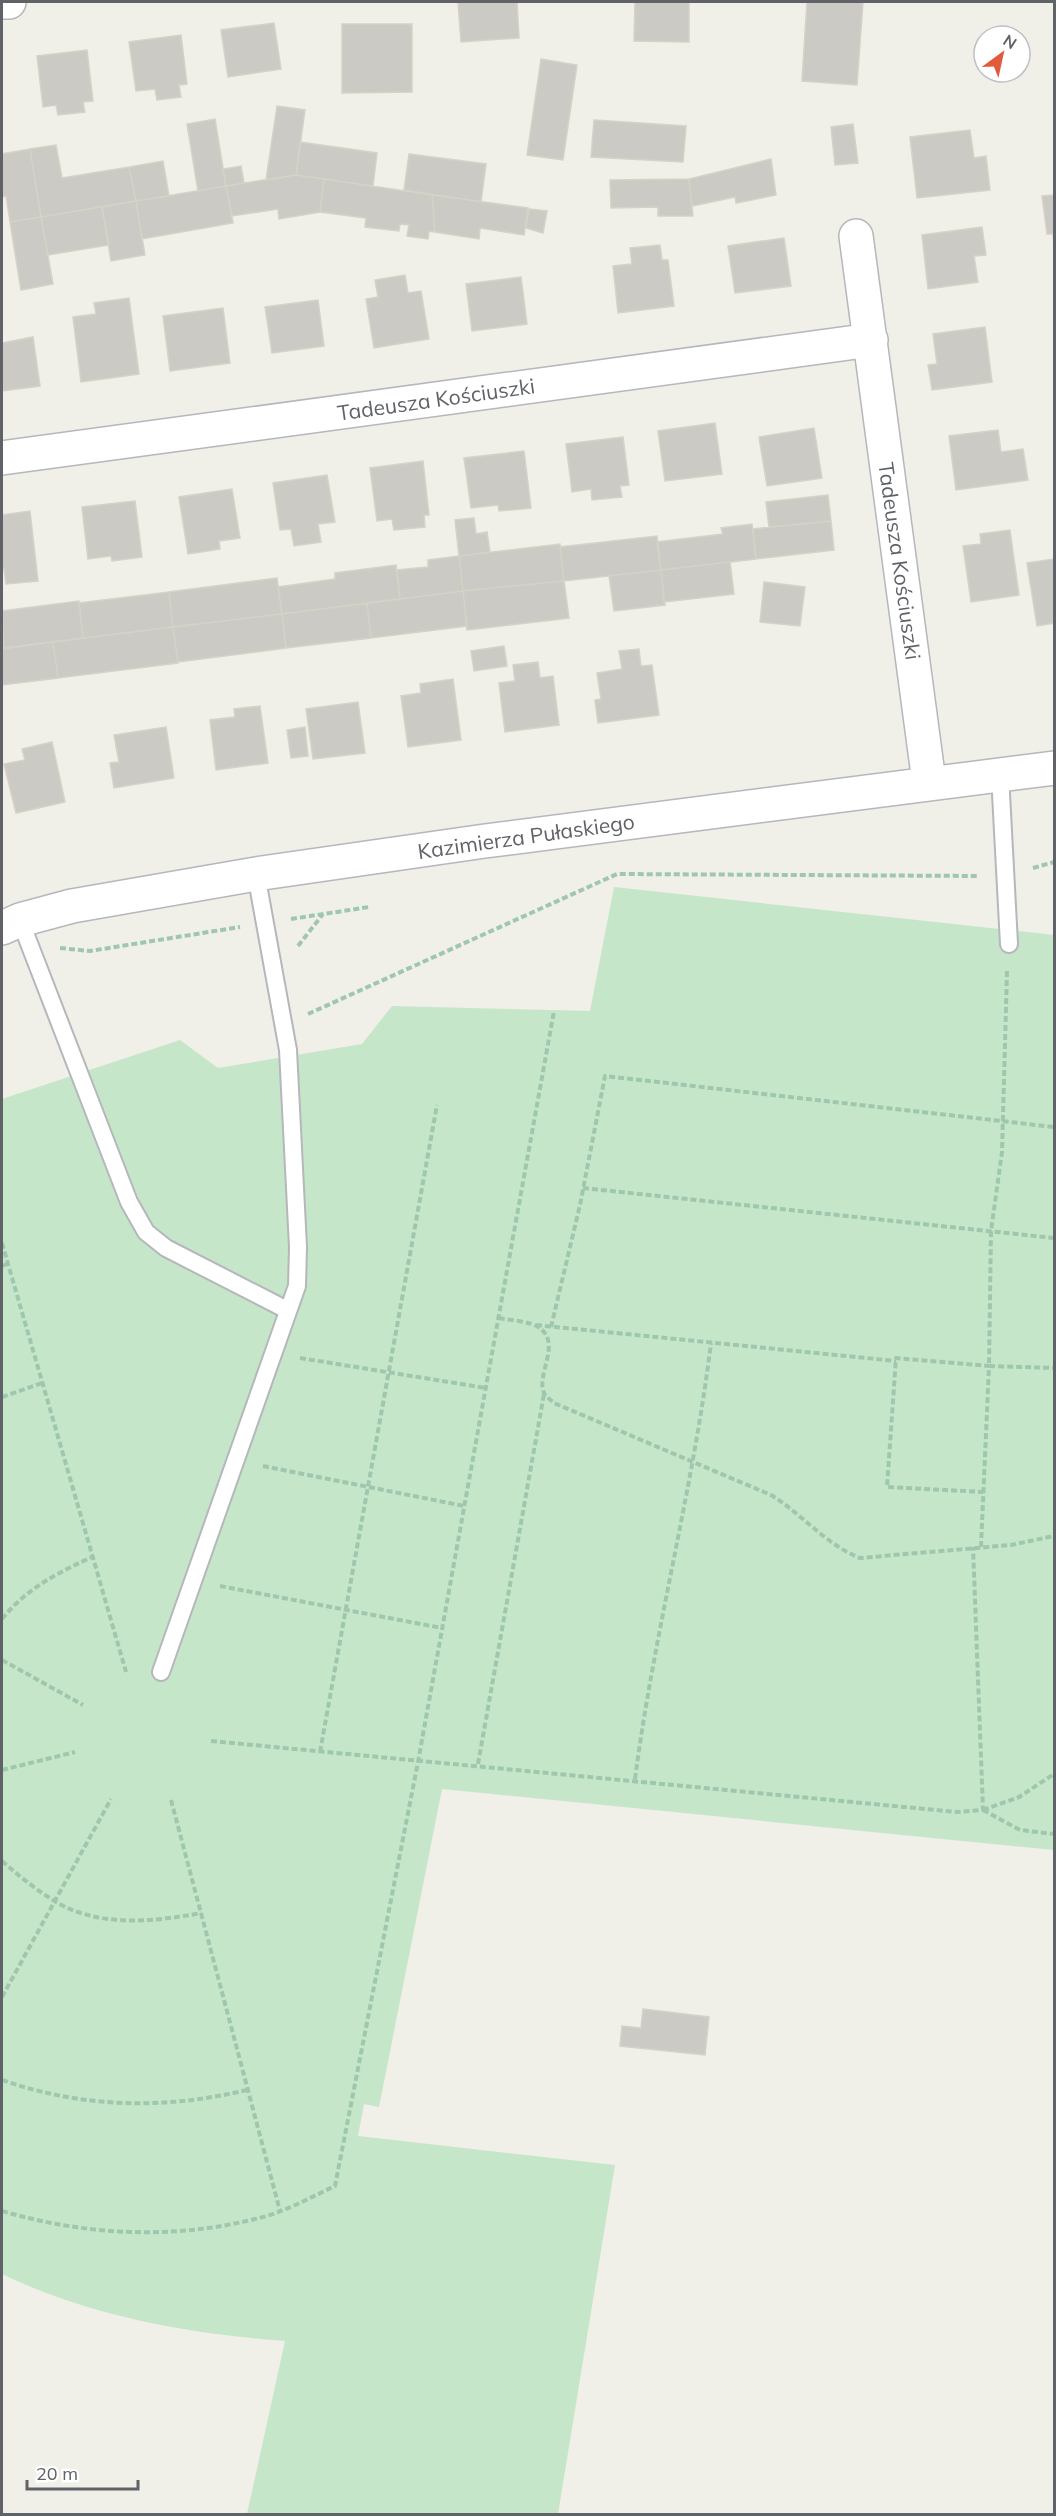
<svg xmlns="http://www.w3.org/2000/svg" width="1056" height="2516" viewBox="0 0 1056 2516" font-family="Mulish,sans-serif">
<style>
.green{fill:#c6e6c9}
.building{fill:#cccac4;stroke:#d5d2c6;stroke-width:1.5}
.lines{fill:none;stroke-linecap:round;stroke-linejoin:round}
.lane-casing{stroke:#b5b7bb;stroke-width:20}
.street-casing{stroke:#b5b7bb;stroke-width:36}
.path{stroke:#9fc7ae;stroke-width:4;stroke-dasharray:6 3;stroke-linecap:butt}
.lane{stroke:#fff;stroke-width:16}
.street{stroke:#fff;stroke-width:33}
.labels{text-anchor:middle;dominant-baseline:central;stroke-width:5;stroke-linejoin:round;paint-order:stroke}
.street-label{font-size:21px;fill:#5f6267;stroke:#fff}
</style>
<rect width="100%" height="100%" fill="#f0efe8"/>
<path class="green" d="M614,887L1054,935V1850L442,1789L379,2107L364,2104L358,2136L615,2165L558,2514H247L285,2341C189,2334 89,2316 2,2274V1099L180,1040L218,1068L362,1044L392,1006L590,1011Z"/>
<path class="building" d="M458,2H517L519,38L461,42Z
M635,2H689V42L634,41Z
M807,2H863L857,85L802,81Z
M274,23L281,69L228,77L221,30Z
M342,24H412V92L342,93Z
M181,35L187,84L179,85L181,97L157,100L155,89L136,91L129,42Z
M87,50L93,101L83,102L85,112L58,115L56,105L43,107L37,56Z
M541,59L577,65L563,160L527,155Z
M277,106L305,110L296,175L266,180Z
M215,119L226,186L198,191L187,124Z
M594,120L686,126L683,162L591,157Z
M853,124L858,163L835,165L831,127Z
M970,130L974,158L986,156L990,190L917,198L910,137Z
M300,142L377,153L373,186L296,175Z
M56,145L62,178L129,167L136,201L41,217L30,149Z
M30,149L41,217L10,222L6,196L2,197V154Z
M409,154L486,164L481,202L404,190Z
M771,159L776,195L736,203L735,197L692,206L689,179Z
M163,161L169,196L136,201L129,167Z
M241,166L244,183L226,186L223,169Z
M296,175L324,179L320,212L279,219L278,209L232,216L226,186Z
M324,179L432,195L435,232L429,231L428,239L407,236L409,225L400,224L399,231L365,227L366,218L320,212Z
M689,179L693,216H658V207L611,208L610,180Z
M226,186L233,223L142,239L136,201Z
M432,195L528,208L524,235L480,228L479,239L435,232Z
M1054,195V246L1053,234H1047L1042,196Z
M136,201L145,255L111,261L102,207Z
M102,207L109,245L48,255L41,217Z
M529,209L547,211L543,233L526,228Z
M41,217L53,284L21,290L10,222Z
M982,227L986,255L974,256L978,282L928,289L922,235Z
M784,238L791,286L735,293L728,246Z
M660,245L662,260H668L674,306L618,313L613,266L632,264L630,248Z
M405,275L408,293L421,291L429,339L374,348L366,299L378,297L375,280Z
M521,277L527,324L472,331L466,284Z
M129,298L139,374L81,382L73,317L96,314L94,303Z
M318,300L324,346L272,353L265,307Z
M223,308L230,363L170,371L163,316Z
M985,327L992,382L932,390L928,365L937,364L933,334Z
M33,337L40,386L2,391V343Z
M715,423L722,474L665,481L658,431Z
M814,428L822,478L767,486L759,437Z
M998,430L1001,452L1023,449L1028,480L956,490L949,436Z
M623,437L629,485L620,486L622,497L592,500L591,489L572,492L566,444Z
M524,451L531,508L499,511L498,505L471,508L464,458Z
M423,461L429,515H424L425,527L394,530L392,519L377,521L370,468Z
M327,475L335,522L318,524L321,542L294,546L291,529L280,530L273,483Z
M232,489L240,538L219,541L220,549L188,554L179,497Z
M828,495L831,521L769,527L766,502Z
M135,501L142,557L112,561L111,556L88,559L82,507Z
M30,511L38,581L6,584L4,569H2V515Z
M474,518L476,534L487,532L490,552L459,556L455,520Z
M831,521L834,550L756,559L753,529Z
M752,524L756,559L661,570L657,542L723,534L721,528Z
M1010,530L1019,595L971,602L963,546L981,544L980,534Z
M657,536L661,570L564,581L560,547Z
M560,544L564,581L463,591L459,556Z
M459,556L463,591L400,599L397,570L428,567V560Z
M1054,559V623L1037,626L1027,563Z
M730,562L734,594L664,602L661,570Z
M396,565L400,599L282,614L278,587L335,579V573Z
M661,570L665,605L614,611L609,576Z
M277,578L282,614L173,627L169,592Z
M564,581L569,618L467,630L463,591Z
M764,582L805,587L800,626L760,622Z
M463,591L467,626L371,638L367,603Z
M169,592L173,627L83,638L79,603Z
M79,601L83,638L4,648L2,611Z
M367,603L371,638L286,648L282,614Z
M282,614L286,648L178,662L173,627Z
M173,627L178,663L58,678L53,642Z
M53,642L58,678L2,685V649Z
M504,646L507,666L474,671L471,651Z
M639,649L641,666L652,665L659,715L598,723L595,700L601,699L597,673L622,669L619,651Z
M538,662L540,678L553,676L559,725L505,732L499,683L515,681L513,665Z
M453,679L461,740L408,747L401,696L421,693L420,684Z
M358,702L365,753L313,759L306,709Z
M260,706L268,763L216,770L210,720L235,717L234,709Z
M166,727L174,778L114,788L110,763L119,762L114,735Z
M305,727L308,756L291,758L287,730Z
M52,742L65,802L16,813L4,764L25,760L22,749Z
M643,2009L709,2017L705,2055L620,2046L622,2026L641,2028Z"/>
<g class="lines">
<defs>
<path id="lane" d="M1000,775L1009,944
M20,920L129,1202L146,1232L166,1248L287,1310
M161,1672L297,1286L298,1247L288,1050L256,874"/>
<path id="street" d="M2,2H9
M856,236L929,782
M2,458L871,340
M2,928L20,920L72,906L256,874L485,841L1054,768"/>
</defs>
<use href="#lane" class="lane-casing"/>
<use href="#street" class="street-casing"/>
<path class="path" d="M1033,868L1054,862
M291,919L369,907
M298,946L323,914
M60,948L90,951L240,927
M1007,971L1002,1152L991,1231L989,1366L1054,1368
M308,1014L617,874L979,876
M583,1188L1054,1238
M2,1243L126,1672
M2,1266L7,1264
M499,1318C509,1320 522,1321 532,1324C567,1338 535,1373 544,1393C546,1397 551,1400 554,1403L771,1495C802,1514 825,1544 860,1558L1011,1545L1054,1536
M536,1325L896,1361
M551,1327L580,1205L605,1076L1054,1127
M300,1358L486,1388
M2,1397L42,1383
M263,1466L464,1506
M981,1547L989,1366L896,1358L887,1487L983,1492
M220,1586L442,1628
M2,1619C26,1589 57,1573 92,1557
M2,1660L83,1705
M211,1741L957,1812L983,1810L973,1547
M320,1752L437,1105
M478,1764L544,1394
M2,1770L75,1752
M635,1779C654,1633 693,1489 711,1343
M171,1800L280,2211
M983,1810L1019,1797L1054,1774
M983,1810L1020,1830L1054,1834
M2,1861C18,1875 35,1889 53,1900C97,1928 153,1922 201,1913
M2,1997L111,1799
M2,2080C83,2108 163,2110 247,2090
M2,2211C84,2235 171,2240 255,2219C283,2213 309,2198 335,2186L418,1762L554,1011"/>
<use href="#lane" class="lane"/>
<use href="#street" class="street"/>
</g>
<g class="labels">
<g class="street-label">
<text transform="translate(436 399) rotate(-8)">Tadeusza Kościuszki</text>
<text transform="translate(900 561) rotate(82)">Tadeusza Kościuszki</text>
<text transform="translate(526 836) rotate(-8)">Kazimierza Pułaskiego</text>
</g>
</g>
<rect width="1056" height="2516" fill="none" stroke="#5f6267" stroke-width="6"/>
<g transform="translate(1002 54) rotate(33)"><circle r="28" fill="#ffffff" stroke="#bfc0c2" stroke-width="1.5"/>
<path d="M0-4.5L10 22L0 15L-10 22Z" fill="#e25a3c"/>
<text y="-9" font-size="16" font-weight="bold" text-anchor="middle" fill="#5f6267">N</text>
</g>
<path d="M27 2480v9h111v-9" fill="none" stroke="#5f6267" stroke-width="3"/>
<text x="36" y="2480" font-size="18" fill="#5f6267" stroke="#ffffff" stroke-width="4.5" paint-order="stroke">20 m</text>
</svg>
